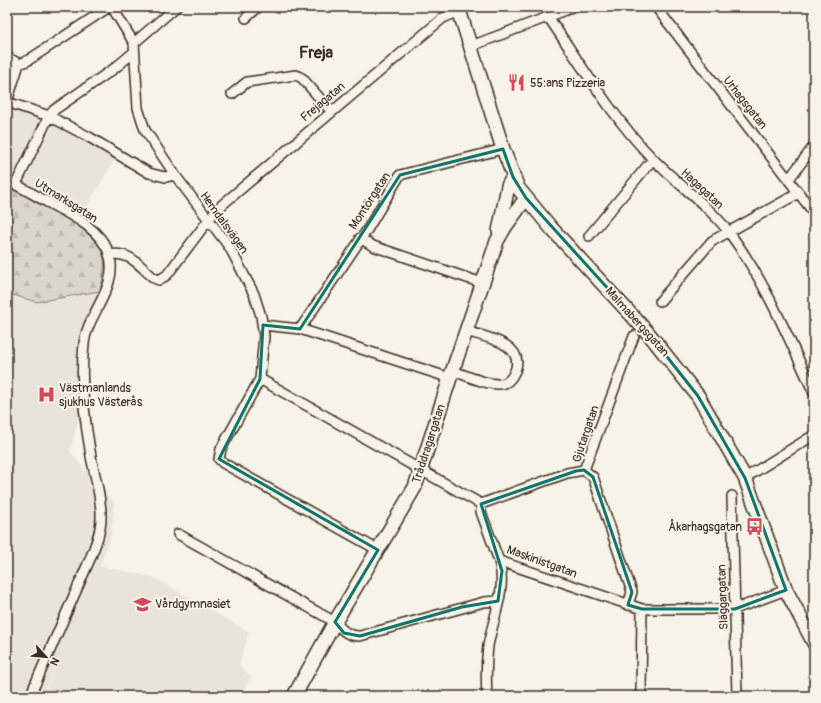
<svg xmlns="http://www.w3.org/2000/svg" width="821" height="703" viewBox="0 0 821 703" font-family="Pangolin,sans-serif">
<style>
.built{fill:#e9e4d9}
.forest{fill:url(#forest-firs);stroke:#8b8074}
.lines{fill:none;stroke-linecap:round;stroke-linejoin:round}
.street-casing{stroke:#3b2a1e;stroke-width:12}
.secondary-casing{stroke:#3b2a1e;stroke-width:16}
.street{stroke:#f7f3e8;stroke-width:9}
.secondary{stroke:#f7f3e8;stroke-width:13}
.marked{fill:none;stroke:#0f766e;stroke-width:3;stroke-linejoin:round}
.labels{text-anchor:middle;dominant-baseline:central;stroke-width:4;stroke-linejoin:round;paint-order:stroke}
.poi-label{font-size:12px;fill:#3b2a1e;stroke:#f7f3e8;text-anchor:start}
.street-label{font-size:12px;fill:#3b2a1e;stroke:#f7f3e8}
.district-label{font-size:16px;font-weight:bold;fill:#3b2a1e;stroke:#f7f3e8}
</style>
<defs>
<pattern id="forest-firs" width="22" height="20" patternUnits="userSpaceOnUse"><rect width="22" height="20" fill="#dbd6cb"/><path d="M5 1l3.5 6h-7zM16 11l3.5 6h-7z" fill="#bdb8ae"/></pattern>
</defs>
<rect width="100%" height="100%" fill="#f7f3e8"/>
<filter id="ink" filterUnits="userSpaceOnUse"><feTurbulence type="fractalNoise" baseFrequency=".025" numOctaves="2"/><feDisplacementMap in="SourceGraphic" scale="8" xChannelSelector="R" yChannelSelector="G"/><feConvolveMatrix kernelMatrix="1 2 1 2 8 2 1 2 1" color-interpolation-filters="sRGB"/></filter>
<g filter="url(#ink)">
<path class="built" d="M7,105L49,120L115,159L76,225L112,252V267L90,333L87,359L89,382L70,451L97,485L114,502L111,536L100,566L153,577L249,632L239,665L251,677L240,696H43L62,653L42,696H7Z"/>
<path class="forest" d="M7,186C30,192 93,230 102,251C107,262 103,279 100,291L36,302L7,293Z"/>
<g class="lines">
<defs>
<path id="street" d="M112,7L134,43L138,108L145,130L175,175L230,248L254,294L261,316L264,336L260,379L221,449L219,459L223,463L378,550
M656,7L814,213
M246,18L258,7
M549,18C582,66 612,117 653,159C676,183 712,208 731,235C766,283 789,339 814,393
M134,43L176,7
M471,46L574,7
M7,57L19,64L27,61L109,7
M232,94L247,82L296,75L302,78L331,111
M7,102L49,116L89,137L149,173L165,177L175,175
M7,102L19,64
M789,179L814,146
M7,181C21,186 34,195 47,202C69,214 99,227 109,253C120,287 87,313 84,344C80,378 84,416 90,450C93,472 102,495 101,518C101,532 95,546 90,559L30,696
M16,184L49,116L54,110L115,68L134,52
M589,236L653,159
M360,238L373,246L482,283
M109,255C131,251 139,266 154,278L159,280L167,275L216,210L443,18L460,11
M660,301L712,241L799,193
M263,325L300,329L450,378
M300,329L367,230L400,175L503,149
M453,371C466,375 485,385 500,384C507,384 512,378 515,371C526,343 484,337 466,331
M260,379L481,504V512L499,561L642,609H735L786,590
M584,470L593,477L632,592L628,605
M584,470L634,336
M745,478L814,435
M732,496L737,696
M481,504L567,473L584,470
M178,534L335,622C343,631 348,636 360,636L484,602L498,601
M487,696C486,680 486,662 488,646C493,618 507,589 499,561
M641,696L642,609"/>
<path id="secondary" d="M458,7L503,149L518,188L552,229L649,334L698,396L745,478L786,590L814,643
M499,231L508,186L513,177
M294,696L335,622L415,487L450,378L497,241L505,227L526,198"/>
</defs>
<use href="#street" class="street-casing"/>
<use href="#secondary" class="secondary-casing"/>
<use href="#street" class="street"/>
<use href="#secondary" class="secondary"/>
</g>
</g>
<path class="marked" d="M503,149L513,177L526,198L649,334L698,396L745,478L786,590L735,609H642L628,605L632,592L593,477L584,470L576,471L481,504L502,571L498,601L462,607L360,636L344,633L335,622L378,550L219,459L260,379L263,325L300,329L400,175Z"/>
<defs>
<symbol id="restaurant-bare" viewBox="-9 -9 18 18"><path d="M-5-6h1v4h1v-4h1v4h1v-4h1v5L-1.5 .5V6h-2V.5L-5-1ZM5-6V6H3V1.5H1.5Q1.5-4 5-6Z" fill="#d1495b" stroke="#f7f3e8" stroke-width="2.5" paint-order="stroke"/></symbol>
<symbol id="hospital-bare" viewBox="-9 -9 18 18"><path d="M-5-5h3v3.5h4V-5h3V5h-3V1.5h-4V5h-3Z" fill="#d1495b" stroke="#f7f3e8" stroke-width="2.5" paint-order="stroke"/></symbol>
<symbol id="bus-bare" viewBox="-9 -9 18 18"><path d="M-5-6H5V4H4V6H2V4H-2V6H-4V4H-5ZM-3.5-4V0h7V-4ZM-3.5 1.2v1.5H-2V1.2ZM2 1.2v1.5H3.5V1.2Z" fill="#d1495b" stroke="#f7f3e8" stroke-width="2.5" paint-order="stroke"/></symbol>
<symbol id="school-bare" viewBox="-9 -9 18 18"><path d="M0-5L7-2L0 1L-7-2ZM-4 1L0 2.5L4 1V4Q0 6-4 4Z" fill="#d1495b" stroke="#f7f3e8" stroke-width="2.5" paint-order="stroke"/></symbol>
</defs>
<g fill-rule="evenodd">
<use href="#restaurant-bare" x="504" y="70" width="25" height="25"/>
<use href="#hospital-bare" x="34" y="382" width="25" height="25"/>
<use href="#bus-bare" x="742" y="514" width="25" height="25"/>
<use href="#school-bare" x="130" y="592" width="25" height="25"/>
</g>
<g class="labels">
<g class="poi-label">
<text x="530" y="83">55:ans Pizzeria</text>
<text x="59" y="388">Västmanlands<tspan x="59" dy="14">sjukhus Västerås</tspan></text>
<text x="742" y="527" text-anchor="end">Åkarhagsgatan</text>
<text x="155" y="604">Vårdgymnasiet</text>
</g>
<g class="street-label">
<text transform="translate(323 102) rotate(-40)">Frejagatan</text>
<text transform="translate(745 103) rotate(52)">Urhagsgatan</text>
<text transform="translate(702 189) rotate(43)">Hagagatan</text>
<text transform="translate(66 201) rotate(32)">Utmarksgatan</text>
<text transform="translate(370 201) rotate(-57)">Montörgatan</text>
<text transform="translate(224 223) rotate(54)">Hemdalsvägen</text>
<text transform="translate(637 322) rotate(48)">Malmabergsgatan</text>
<text transform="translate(586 434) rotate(-71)">Gjutargatan</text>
<text transform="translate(429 444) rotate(-72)">Tråddragargatan</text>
<text transform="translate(542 562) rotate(20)">Maskinistgatan</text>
<text transform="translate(723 597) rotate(-92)">Släggargatan</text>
</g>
<g class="district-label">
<text x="316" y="53">Freja</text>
</g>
</g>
<rect width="821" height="703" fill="none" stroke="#f7f3e8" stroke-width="24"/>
<rect x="12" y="12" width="797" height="679" fill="none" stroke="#3b2a1e" stroke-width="1.5" filter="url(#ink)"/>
<g transform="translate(46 657) rotate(117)" stroke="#f7f3e8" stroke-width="3" paint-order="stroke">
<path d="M0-3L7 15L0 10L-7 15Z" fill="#3b2a1e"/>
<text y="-6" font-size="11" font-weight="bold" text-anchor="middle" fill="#3b2a1e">N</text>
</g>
</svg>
